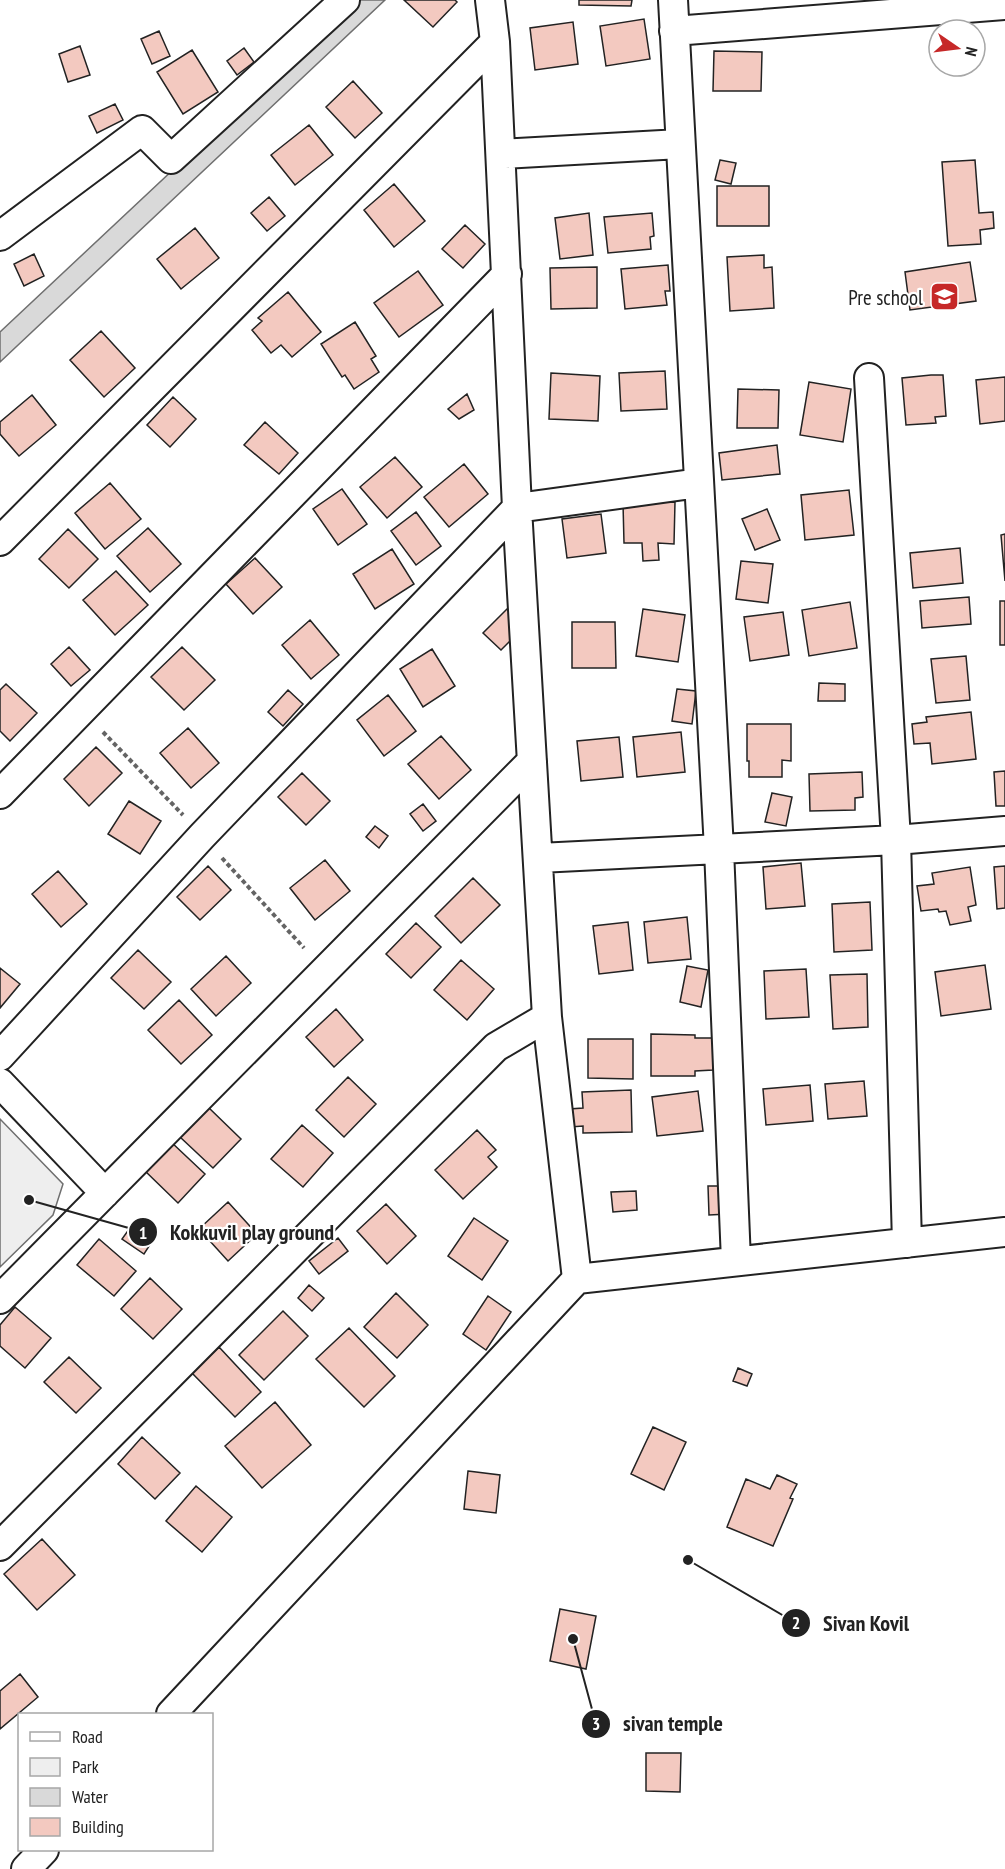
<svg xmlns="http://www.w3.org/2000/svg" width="1005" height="1869" viewBox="0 0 1005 1869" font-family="'PT Sans Narrow',sans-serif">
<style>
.green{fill:#eee;stroke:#6f6f6f;stroke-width:1.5}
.water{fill:#d9d9d9;stroke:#6f6f6f;stroke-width:1.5}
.building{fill:#f3c9c0;stroke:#222;stroke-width:1.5}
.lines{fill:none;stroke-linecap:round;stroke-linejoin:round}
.minor-casing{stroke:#222;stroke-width:32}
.path{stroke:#646464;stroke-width:4;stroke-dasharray:4.5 3;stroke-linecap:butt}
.minor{stroke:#fff;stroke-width:28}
.labels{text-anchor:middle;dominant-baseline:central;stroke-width:4.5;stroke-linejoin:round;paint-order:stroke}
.poi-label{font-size:21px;fill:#222;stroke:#fff;text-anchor:end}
.leader{fill:none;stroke:#222;stroke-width:2}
.callout-dot{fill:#222;stroke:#fff;stroke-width:2}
.mark-label{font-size:18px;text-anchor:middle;font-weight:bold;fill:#fff}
.callout-label{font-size:22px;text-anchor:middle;font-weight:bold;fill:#222;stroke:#fff;stroke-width:4.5;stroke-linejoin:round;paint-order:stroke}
</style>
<rect width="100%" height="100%" fill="#fff"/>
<path class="green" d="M0,1119L63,1184L53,1215L0,1267Z"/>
<path class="water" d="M354,0H385L0,362V332Z"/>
<path class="building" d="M404,0H455L457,2L433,27Z
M579,0H632L631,6L579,5Z
M644,19L650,59L606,66L600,26Z
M573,22L578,64L535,70L530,28Z
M159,31L170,56L152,64L141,39Z
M80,46L90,75L68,82L59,54Z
M244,48L254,62L237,75L227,61Z
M192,50L218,92L183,114L157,72Z
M714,51L762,52L761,91H713Z
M353,81L382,113L355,138L326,107Z
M115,104L123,120L97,133L89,116Z
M309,125L333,155L295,185L271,155Z
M720,160L736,163L731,184L715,180Z
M975,160L979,213L993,212L994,228L980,230L981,244L948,246L942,162Z
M394,184L425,221L394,247L364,210Z
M717,186H769V226H717Z
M269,197L285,216L267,231L251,213Z
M589,213L593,255L560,259L555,218Z
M652,213L654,236L650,237L651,249L608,253L604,217Z
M465,225L485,244L463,268L442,249Z
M195,228L219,258L181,289L157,259Z
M34,254L44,276L24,286L14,264Z
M764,255V268L772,267L774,308L730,311L727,257Z
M970,262L976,301L910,310L905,272Z
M668,265L670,291H665L667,305L625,309L621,269Z
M597,267V308L551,309L550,268Z
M418,271L443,305L399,337L374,303Z
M288,292L321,332L292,357L281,345L271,353L252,330L262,321L258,318Z
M355,322L376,356L371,359L379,372L354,389L345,375L342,377L321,344Z
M101,331L135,368L104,397L70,360Z
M665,371L667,409L621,411L619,373Z
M551,373L600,376L598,421L549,419Z
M931,375H943L946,416L935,417L936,423L906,425L902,378Z
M1005,377V421L980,424L976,380Z
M809,382L851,389L843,442L800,435Z
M738,389L779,390L778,428H737Z
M467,394L474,410L459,419L448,409Z
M32,395L56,425L19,456L0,434V422Z
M173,397L196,419L170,447L147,425Z
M265,422L298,453L279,474L244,445Z
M777,445L780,474L722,480L719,453Z
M395,457L422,487L387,518L360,487Z
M464,464L488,494L449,527L424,497Z
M110,483L141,519L105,549L75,513Z
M342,489L367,524L338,545L313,509Z
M849,490L854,535L805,540L801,495Z
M675,502L674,544L658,543L659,560L643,561L642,543H624L623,503Z
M767,509L780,540L755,550L742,519Z
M416,512L441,546L416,565L391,531Z
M601,514L606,553L567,558L562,519Z
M148,528L181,564L150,592L117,556Z
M68,529L98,559L69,588L39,559Z
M1005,534V581L1001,535Z
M960,548L963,583L913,588L910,553Z
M392,549L414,584L375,609L353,574Z
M255,558L282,587L253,614L226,584Z
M741,561L773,564L768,603L736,599Z
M116,571L148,605L115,635L83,600Z
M969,597L971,624L922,628L920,601Z
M1000,601H1005V645H1000Z
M850,602L857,648L809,656L802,610Z
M511,605L528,623L501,650L483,633Z
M643,609L685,615L678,662L636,656Z
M783,612L789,655L750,661L744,617Z
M310,620L339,655L311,679L282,645Z
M572,622H615L616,668H572Z
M69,647L90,670L71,686L51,664Z
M182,647L215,680L184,710L151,677Z
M432,649L455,686L423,707L400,669Z
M966,656L970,700L936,703L931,659Z
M819,683L845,684V701H818Z
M6,684L37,713L10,741L0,731V690Z
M677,689L696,691L692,724L672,721Z
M288,690L303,704L283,726L268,712Z
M388,695L416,731L384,756L357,720Z
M971,712L976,759L932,764L930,743L914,744L912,724L927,722L926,717Z
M747,724H791V761L782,760V777H749V761H747Z
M188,728L219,763L191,788L160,753Z
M681,732L685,772L637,777L633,737Z
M441,736L471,770L439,799L408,764Z
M619,737L623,777L581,781L577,741Z
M96,747L122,773L89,806L64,779Z
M1005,771V806H996L994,772Z
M862,772L863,797L855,798V810L810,811L809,774Z
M302,773L330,801L306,825L278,797Z
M772,793L792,797L786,826L765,822Z
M129,801L161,821L140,854L108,834Z
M423,804L436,821L423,831L410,814Z
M375,826L388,836L379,848L366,837Z
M325,860L350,891L315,920L290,888Z
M801,863L805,906L766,909L763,867Z
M208,866L231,890L200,920L177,897Z
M1005,866V908L997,909L994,867Z
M970,867L976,905L968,907L971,921L950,925L946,911L939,912L938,909L921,911L917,886L934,884L932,873Z
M58,871L87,904L61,927L32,894Z
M473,878L500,905L461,943L435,916Z
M870,902L872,950L834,952L832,904Z
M687,917L691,959L648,963L644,922Z
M628,922L633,970L599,974L593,926Z
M416,923L441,947L411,978L386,954Z
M138,950L171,982L144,1009L111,978Z
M226,956L251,983L216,1016L191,989Z
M461,960L494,989L467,1020L434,990Z
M985,965L991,1009L941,1016L935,972Z
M687,966L708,970L701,1007L680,1002Z
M0,968L20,984L0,1008Z
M806,969L809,1017L766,1019L764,971Z
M867,974L868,1027L833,1029L830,975Z
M179,1000L212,1035L181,1064L148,1030Z
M336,1009L363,1040L334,1067L306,1037Z
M651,1034L695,1035V1038H713V1070L695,1071V1076H651Z
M588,1039H633V1079L588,1078Z
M348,1077L376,1104L344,1137L316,1110Z
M864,1081L867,1116L828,1119L825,1084Z
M810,1085L813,1121L766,1125L763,1089Z
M631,1090L632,1132L583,1133V1126L570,1127L569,1109L583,1108L582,1092Z
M698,1091L703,1131L657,1136L652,1097Z
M208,1107L241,1139L213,1168L180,1137Z
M302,1125L333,1153L303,1187L271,1159Z
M477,1130L496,1150L488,1157L497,1167L463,1199L435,1170Z
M170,1141L205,1174L178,1203L143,1169Z
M708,1186H727L728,1214L709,1215Z
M636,1191L637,1210L613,1212L611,1192Z
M228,1202L257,1234L228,1261L199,1229Z
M386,1204L416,1236L387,1264L357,1231Z
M474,1218L508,1241L482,1280L448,1256Z
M132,1225L153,1240L144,1254L122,1239Z
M338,1238L348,1251L319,1274L309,1261Z
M99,1239L136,1271L114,1296L77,1265Z
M150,1278L182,1309L153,1339L121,1309Z
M309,1285L324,1298L312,1311L298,1298Z
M396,1293L428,1325L397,1358L364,1327Z
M488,1296L511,1312L486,1350L463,1334Z
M15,1307L51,1338L25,1368L0,1346V1325Z
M283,1311L308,1336L264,1380L239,1355Z
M349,1328L395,1376L364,1407L316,1359Z
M219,1347L261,1392L235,1417L192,1373Z
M69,1357L101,1388L76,1413L44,1382Z
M738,1368L752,1374L747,1386L733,1381Z
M275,1402L311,1445L262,1488L225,1446Z
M653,1427L686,1442L664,1490L631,1474Z
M142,1437L180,1473L155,1499L118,1464Z
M468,1471L500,1475L496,1513L464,1509Z
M777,1475L797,1484L790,1498L793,1499L773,1546L727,1527L746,1479L770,1489Z
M196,1486L232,1517L202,1552L166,1521Z
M42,1539L75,1575L37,1610L4,1574Z
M560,1609L596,1616L586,1669L550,1661Z
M20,1674L38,1697L0,1729V1691Z
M646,1753H681L680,1792L646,1791Z"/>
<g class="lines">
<defs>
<path id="minor" d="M490,0L495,42L517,508L547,1017L577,1279
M673,0L719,849L736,1261
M674,31L1005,5
M501,154L680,144
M0,236L142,130L171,159L345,0
M869,378L896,840L907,1243
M0,541L495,42
M0,794L507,274
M539,858L896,840L1005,831
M0,1056L202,836L517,508L699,483
M0,1083L105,1193
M0,1299L532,761
M0,1546L496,1047L547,1017
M171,1714L577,1279L1005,1232
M26,1869L44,1850"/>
</defs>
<use href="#minor" class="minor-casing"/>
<path class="path" d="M103,732L183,815
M222,858L304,948"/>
<use href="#minor" class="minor"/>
</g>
<defs>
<symbol id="school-square" viewBox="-11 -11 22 22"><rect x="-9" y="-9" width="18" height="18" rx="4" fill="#c62828" stroke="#fff"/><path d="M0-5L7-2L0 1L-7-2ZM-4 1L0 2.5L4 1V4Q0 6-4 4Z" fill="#fff"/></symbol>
</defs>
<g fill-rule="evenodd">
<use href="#school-square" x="928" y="280" width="33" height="33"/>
</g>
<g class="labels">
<g class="poi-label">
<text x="923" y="297">Pre school</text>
</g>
</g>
<path class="leader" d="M29 1200L143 1232M688 1560L796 1623M573 1639L596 1724"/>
<g class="callout-dot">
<circle cx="29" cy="1200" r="6"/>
<circle cx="688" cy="1560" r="6"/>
<circle cx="573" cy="1639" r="6"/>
<circle cx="143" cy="1232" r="15"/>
<circle cx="796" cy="1623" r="15"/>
<circle cx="596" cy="1724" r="15"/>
</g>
<g class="mark-label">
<text x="143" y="1239">1</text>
<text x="796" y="1629">2</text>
<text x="596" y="1730">3</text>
</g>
<g class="callout-label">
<text x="252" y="1240">Kokkuvil play ground</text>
<text x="866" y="1631">Sivan Kovil</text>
<text x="673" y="1731">sivan temple</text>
</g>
<rect x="18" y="1713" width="195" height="138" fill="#ffffff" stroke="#a7a7a7" stroke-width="1.5"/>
<rect x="30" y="1732" width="30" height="9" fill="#ffffff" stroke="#a7a7a7" stroke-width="1.5"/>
<text x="72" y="1743" font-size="18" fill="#222222">Road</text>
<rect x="30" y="1758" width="30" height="18" fill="#eeeeee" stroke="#a7a7a7" stroke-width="1.5"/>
<text x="72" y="1773" font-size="18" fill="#222222">Park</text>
<rect x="30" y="1788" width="30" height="18" fill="#d9d9d9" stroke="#a7a7a7" stroke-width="1.5"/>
<text x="72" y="1803" font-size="18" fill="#222222">Water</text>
<rect x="30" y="1818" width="30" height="18" fill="#f3c9c0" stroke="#a7a7a7" stroke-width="1.5"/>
<text x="72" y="1833" font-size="18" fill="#222222">Building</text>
<g transform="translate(957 48) rotate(104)"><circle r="28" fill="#ffffff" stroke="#a7a7a7" stroke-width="1.5"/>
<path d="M0-4.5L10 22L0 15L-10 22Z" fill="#c62828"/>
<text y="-9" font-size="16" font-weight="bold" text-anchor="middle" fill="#222222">N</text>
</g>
</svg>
